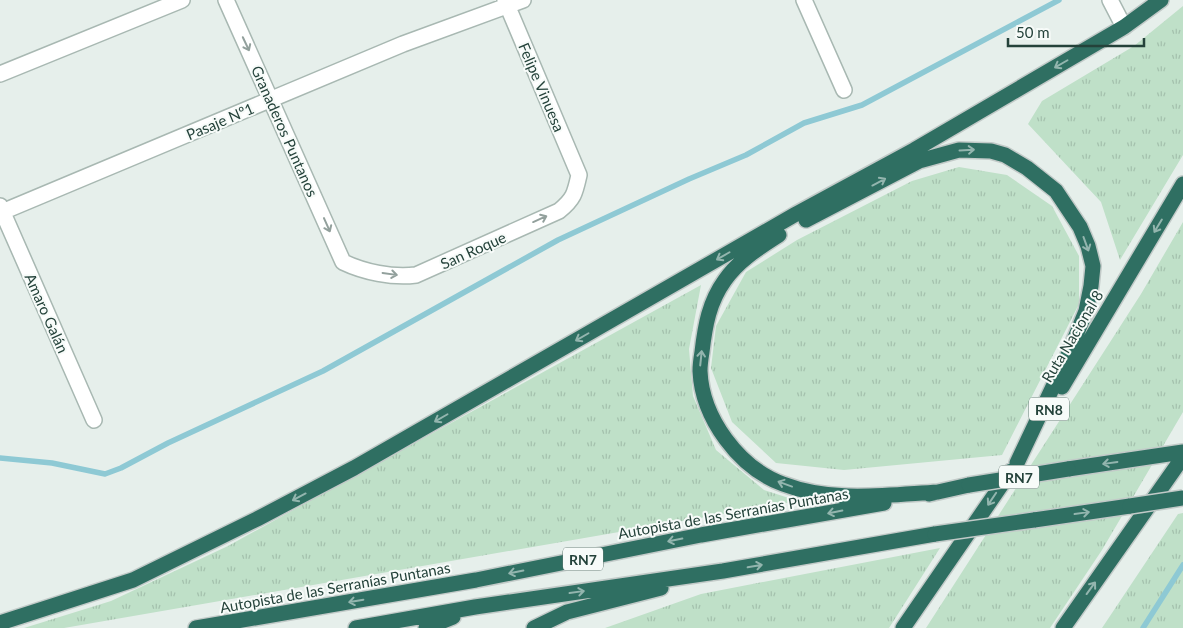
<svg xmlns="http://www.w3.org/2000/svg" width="1183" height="628" viewBox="0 0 1183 628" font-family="Lato,sans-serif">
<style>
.grass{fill:url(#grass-tufts)}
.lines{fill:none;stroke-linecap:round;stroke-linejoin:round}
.stream{stroke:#8ec9d4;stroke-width:5.5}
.minor-casing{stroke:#a8b8b2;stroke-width:18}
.highway-casing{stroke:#c2cac8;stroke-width:18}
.minor{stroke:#fff;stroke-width:15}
.highway{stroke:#2f6f62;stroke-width:15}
.highway-bridge-casing{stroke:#c2cac8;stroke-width:18;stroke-linecap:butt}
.highway-bridge{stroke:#2f6f62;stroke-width:15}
.oneway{stroke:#92a09c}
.oneway2{stroke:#93b5ae}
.labels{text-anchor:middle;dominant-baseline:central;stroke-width:4;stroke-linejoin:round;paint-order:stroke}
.shield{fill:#f7fbf9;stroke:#637a73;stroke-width:1}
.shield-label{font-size:14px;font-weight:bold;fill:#24423a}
.street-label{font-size:15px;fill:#24423a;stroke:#f7fbf9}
</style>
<defs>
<pattern id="grass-tufts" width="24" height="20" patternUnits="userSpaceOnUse" patternTransform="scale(1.25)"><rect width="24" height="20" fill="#bfe0c8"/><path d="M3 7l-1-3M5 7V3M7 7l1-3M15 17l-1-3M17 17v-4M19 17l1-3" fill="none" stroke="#a4c1ad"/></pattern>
</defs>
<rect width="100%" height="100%" fill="#e6efeb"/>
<path class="grass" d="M1183,6V155L1120,260L1101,202L1028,124L1042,101L1134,46Z
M959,167L1007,175L1052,206L1079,256V304L1002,455L844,470L776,463L732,422L711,368L716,326L746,272L797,240L912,181Z
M1183,222V412L1102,550L1050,628H926L1141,294Z
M701,285L689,349L693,396L716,450L764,490L798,501L64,628H24L111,601L228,546Z
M1183,513V628H1102L1178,514Z
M940,548L889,628H605L701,594Z"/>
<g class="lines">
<path class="stream" d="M0,458L52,463L105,474L121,468L168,443L323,371L558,240L689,179L746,155L804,123L862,105L1059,0
M1143,628L1183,565"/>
<defs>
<path id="minor" d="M226,0L343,262C364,272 392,278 416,275L559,211C574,199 575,193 579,175L505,0
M804,0L844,90
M1110,0L1124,27
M0,74L182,0
M0,206L94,420
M2,212L403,44L523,0"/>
<path id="highway" d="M806,220L919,161L959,150L991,151L1005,155L1027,168L1056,191L1080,227L1088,246L1093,266L1091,286L1086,311L1068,355L1017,463
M779,235C759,248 739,260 725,280C709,302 705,326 702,352C701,358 700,365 700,371C702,418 739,468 783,484C832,503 887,495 938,492
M1062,387L1183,184
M1068,469L1183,452
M929,494L969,485
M1034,520L1130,506
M0,623L133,580L257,519L354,468L796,214L914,150L1124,27L1161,0
M196,628L476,580L701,535L884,503
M356,628L475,607L723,571L935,534
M426,628L453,617
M534,628L567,612L661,588
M903,628L1011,471
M1063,628L1183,457"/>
</defs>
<use href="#minor" class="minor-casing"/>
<use href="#highway" class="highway-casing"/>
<use href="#minor" class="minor"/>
<use href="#highway" class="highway"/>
<defs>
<path id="highway-bridge" d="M969,485L1068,469
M1130,506L1183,498
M935,534L1034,520"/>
</defs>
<use href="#highway-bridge" class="highway-bridge-casing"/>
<use href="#highway-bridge" class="highway-bridge"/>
</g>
<defs><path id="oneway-shaft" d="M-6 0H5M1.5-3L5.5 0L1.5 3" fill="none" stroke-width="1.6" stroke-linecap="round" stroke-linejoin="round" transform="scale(1.25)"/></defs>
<g class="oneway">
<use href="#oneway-shaft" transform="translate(246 44) rotate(65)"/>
<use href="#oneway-shaft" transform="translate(540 219) rotate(-24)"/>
<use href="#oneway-shaft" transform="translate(327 225) rotate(66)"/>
<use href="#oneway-shaft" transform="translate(390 274) rotate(8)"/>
</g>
<g class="oneway2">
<use href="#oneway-shaft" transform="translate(1061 64) rotate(150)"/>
<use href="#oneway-shaft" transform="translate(967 150) rotate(-3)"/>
<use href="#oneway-shaft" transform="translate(879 182) rotate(-28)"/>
<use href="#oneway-shaft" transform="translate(1158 226) rotate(121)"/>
<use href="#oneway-shaft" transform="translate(1086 244) rotate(70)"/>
<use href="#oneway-shaft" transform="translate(723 256) rotate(150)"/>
<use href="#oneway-shaft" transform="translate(582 337) rotate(150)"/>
<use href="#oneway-shaft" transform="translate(701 358) rotate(-84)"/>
<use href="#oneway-shaft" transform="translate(441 418) rotate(150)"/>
<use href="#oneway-shaft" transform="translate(1110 463) rotate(172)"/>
<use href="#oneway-shaft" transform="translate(785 484) rotate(-160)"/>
<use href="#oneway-shaft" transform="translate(299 497) rotate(152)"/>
<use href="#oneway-shaft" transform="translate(992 499) rotate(124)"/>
<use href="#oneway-shaft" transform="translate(835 512) rotate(169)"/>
<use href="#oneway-shaft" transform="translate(1082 513) rotate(-8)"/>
<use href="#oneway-shaft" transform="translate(675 540) rotate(169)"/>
<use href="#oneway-shaft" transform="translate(755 566) rotate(-10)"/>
<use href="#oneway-shaft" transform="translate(516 572) rotate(169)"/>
<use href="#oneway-shaft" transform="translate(1091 588) rotate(-54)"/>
<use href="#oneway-shaft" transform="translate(577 592) rotate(-8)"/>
<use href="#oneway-shaft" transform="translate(356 601) rotate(170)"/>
</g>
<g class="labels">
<g class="shield">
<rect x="1029" y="397.5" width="40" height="23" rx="4"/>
<rect x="999" y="465.5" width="40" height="23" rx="4"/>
<rect x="563" y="547.5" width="40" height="23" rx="4"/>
</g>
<g class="shield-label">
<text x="1049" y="409">RN8</text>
<text x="1019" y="477">RN7</text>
<text x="583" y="559">RN7</text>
</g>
<g class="street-label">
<text transform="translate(542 87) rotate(67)">Felipe Vinuesa</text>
<text transform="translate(220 121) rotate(-23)">Pasaje Nº1</text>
<text transform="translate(285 131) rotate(66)">Granaderos Puntanos</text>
<text transform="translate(473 250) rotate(-24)">San Roque</text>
<text transform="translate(47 313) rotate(66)">Amaro Galán</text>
<text transform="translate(1072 336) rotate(-59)">Ruta Nacional 8</text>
<text transform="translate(733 513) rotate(-10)">Autopista de las Serranías Puntanas</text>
<text transform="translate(335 587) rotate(-10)">Autopista de las Serranías Puntanas</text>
</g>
</g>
<path d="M1008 38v8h136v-8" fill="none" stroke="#24423a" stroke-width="2.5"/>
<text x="1016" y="38" font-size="15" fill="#24423a" stroke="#f7fbf9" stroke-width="4" paint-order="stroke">50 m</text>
</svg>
